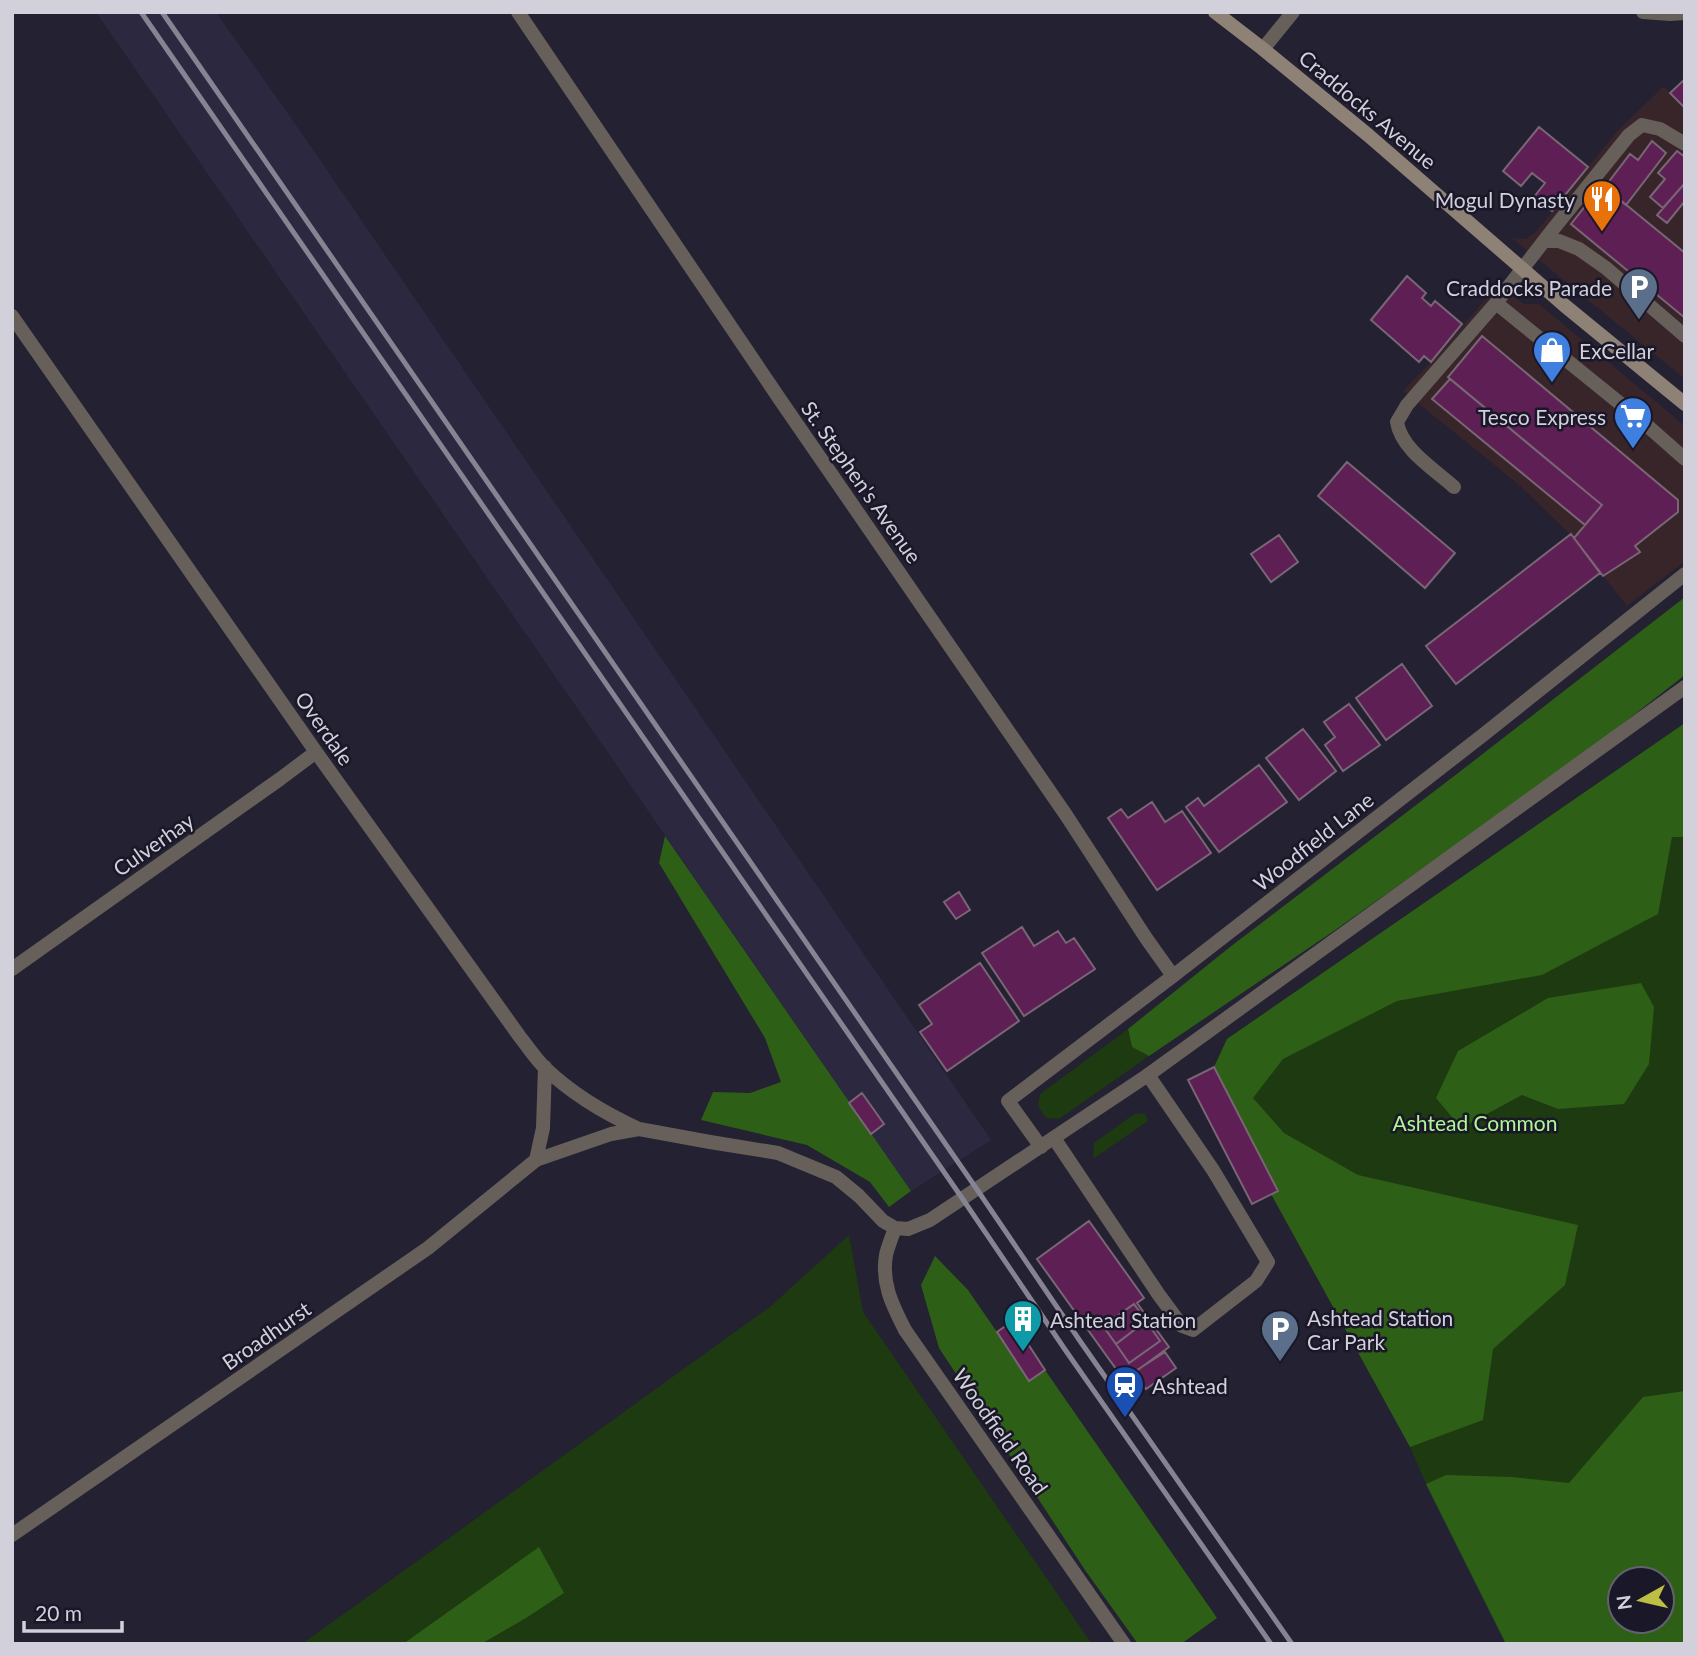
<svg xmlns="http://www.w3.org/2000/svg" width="1697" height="1656" viewBox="0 0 1697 1656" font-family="Lato,sans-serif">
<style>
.commercial{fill:#38252a}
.built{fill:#2c2840}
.green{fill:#1d3a10;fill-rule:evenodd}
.forest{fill:#2d5f17;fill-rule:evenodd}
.building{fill:#5e1f55;stroke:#796675;stroke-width:2}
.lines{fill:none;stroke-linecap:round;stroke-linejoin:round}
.lane{stroke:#675f59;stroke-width:14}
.street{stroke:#675f59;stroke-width:14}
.secondary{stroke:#8e8176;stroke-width:14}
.rail{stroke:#868492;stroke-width:5}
.labels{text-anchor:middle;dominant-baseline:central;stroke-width:5;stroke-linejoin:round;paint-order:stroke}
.street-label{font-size:21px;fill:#d1d0db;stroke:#1a1728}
.poi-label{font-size:21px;fill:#d1d0db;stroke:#1a1728;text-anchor:start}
.park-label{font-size:21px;fill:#aff695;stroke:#1a1728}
</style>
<rect width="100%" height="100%" fill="#232132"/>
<path class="commercial" d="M1664,86L1685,108V379L1512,238L1525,239L1535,233L1618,130Z
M1498,285L1524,304H1539L1685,426V561L1627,606L1574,538L1518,484L1403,391L1431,362Z"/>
<path class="built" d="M96,12H216L305,138L991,1140L911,1191Z"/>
<path class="green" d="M1685,723V1644H1506L1426,1484L1410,1447L1214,1067L1227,1039ZM1620,1579H1662V1621H1620Z
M1128,1029L1132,1047L1149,1056L1059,1119L1046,1118L1038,1106L1040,1094Z
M1145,1113L1148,1121L1093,1159L1094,1143L1134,1114Z
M849,1235L863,1312L1092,1644H302L771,1306Z"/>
<path class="forest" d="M1685,597V675L1576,760L1331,933L1149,1056L1132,1047L1128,1029L1230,947L1462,770Z
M1685,723V837H1672L1658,914L1542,975L1397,1001L1283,1059L1253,1098L1284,1133L1358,1175L1578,1225L1565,1285L1493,1349L1483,1420L1410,1447L1271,1194L1277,1191L1214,1067L1227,1039Z
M665,836L911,1191L889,1207L870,1182L807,1145L701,1120L713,1092L750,1093L781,1082L765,1038L659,863Z
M1641,983L1654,1007L1649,1064L1624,1104L1558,1109L1522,1095L1461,1128L1436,1098L1458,1051L1548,998Z
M935,1256L968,1290L1030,1380L1045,1370L1217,1618L1181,1644H1138L1085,1570L939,1348L921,1285Z
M1685,1391V1644H1506L1426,1484L1446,1475L1512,1477L1569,1483L1643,1397ZM1662,1579V1621H1620V1579Z
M539,1547L564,1593L526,1618L481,1644H403Z"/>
<path class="building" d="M1685,79V108L1670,93Z
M1539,127L1588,167L1552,211L1534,197L1545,183L1537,177L1532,173L1521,186L1503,171Z
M1652,141L1666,153L1626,205L1604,188L1630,154L1638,160Z
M1677,151L1685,157V183L1663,208L1650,197L1665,179L1658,173Z
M1685,183V201L1667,223L1657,215Z
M1602,185L1685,253V318L1571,224Z
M1407,276L1426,293L1422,298L1431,306L1435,301L1462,324L1431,362L1424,356L1419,362L1371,320Z
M1482,336L1678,500V512L1635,546L1640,552L1603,576L1574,538L1602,505L1448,377Z
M1450,379L1602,505L1585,525L1432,399Z
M1347,462L1455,553L1425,588L1318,496Z
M1571,534L1600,573L1456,684L1426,646Z
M1279,535L1298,562L1271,582L1251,554Z
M1402,664L1432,706L1386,740L1356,698Z
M1349,704L1380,745L1343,771L1325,745L1335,737L1324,722Z
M1303,729L1336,771L1299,800L1266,758Z
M1259,765L1287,802L1219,852L1186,807L1198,798L1204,806Z
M1152,802L1165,822L1182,811L1211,853L1157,890L1108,818L1121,809L1128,818Z
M959,892L970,910L956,919L944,902Z
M1022,927L1034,946L1058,931L1066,943L1074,938L1095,969L1024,1016L982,953Z
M980,963L1019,1021L947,1071L920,1032L932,1024L919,1005Z
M1214,1067L1278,1191L1252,1204L1188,1080Z
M862,1093L884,1124L871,1134L849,1103Z
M1089,1221L1144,1298L1137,1303L1169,1347L1124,1380L1037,1259Z
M1134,1304L1146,1321L1116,1344L1103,1326Z
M1013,1321L1045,1370L1029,1381L997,1332Z
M1146,1321L1160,1341L1129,1363L1116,1344Z
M1165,1352L1176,1368L1146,1389L1134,1372Z"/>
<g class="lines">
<path class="lane" d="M1544,241H1559L1579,249L1606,268L1685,336
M1496,303L1643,422L1685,459
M1454,487C1434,469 1401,449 1397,422L1407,405L1496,303L1554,228L1629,135L1642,125L1660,129L1685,144
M1054,1138L1159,1295L1182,1326L1193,1330L1256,1281L1268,1262L1213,1170L1148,1075"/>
<path class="street" d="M518,12L781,401L1066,815L1146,938L1173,976
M1643,12L1670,14L1685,13
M1263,49L1293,12
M12,316L316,752L520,1037C528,1047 536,1059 545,1068C571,1093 606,1114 639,1129
M12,969L280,779L316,752
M1041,1147L1008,1101L1173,976L1483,735L1685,574
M536,1160L543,1128L545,1067
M895,1228C892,1237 888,1246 886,1255C881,1284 893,1306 905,1330L1124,1644
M12,1535L428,1248L536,1160L611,1134L639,1129L710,1142L778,1153L836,1177L859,1196L883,1221L895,1228L908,1229L930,1220L1148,1075L1685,687"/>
<path class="secondary" d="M1215,12L1263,49L1368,135L1564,305L1685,404"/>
<path class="rail" d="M141,12L962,1198L1066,1351L1271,1644
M162,12L976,1188L1080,1341L1292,1644"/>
</g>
<defs>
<symbol id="restaurant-pin" viewBox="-11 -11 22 30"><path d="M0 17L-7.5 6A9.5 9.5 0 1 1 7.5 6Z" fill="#e8710a" stroke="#1a1728"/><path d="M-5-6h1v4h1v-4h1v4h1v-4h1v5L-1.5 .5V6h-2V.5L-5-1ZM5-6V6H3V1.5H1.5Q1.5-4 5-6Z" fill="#fff"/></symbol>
<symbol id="parking-pin" viewBox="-11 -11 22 30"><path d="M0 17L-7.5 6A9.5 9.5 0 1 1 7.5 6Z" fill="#5c6f8a" stroke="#1a1728"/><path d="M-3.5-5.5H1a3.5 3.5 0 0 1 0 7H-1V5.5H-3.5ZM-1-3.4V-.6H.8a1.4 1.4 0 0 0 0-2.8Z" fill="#fff"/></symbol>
<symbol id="shop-pin" viewBox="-11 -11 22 30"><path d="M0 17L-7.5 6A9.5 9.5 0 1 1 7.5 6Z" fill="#3f7fe0" stroke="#1a1728"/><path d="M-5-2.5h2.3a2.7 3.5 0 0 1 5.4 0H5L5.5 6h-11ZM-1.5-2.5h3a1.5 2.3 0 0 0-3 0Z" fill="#fff"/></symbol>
<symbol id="supermarket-pin" viewBox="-11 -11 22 30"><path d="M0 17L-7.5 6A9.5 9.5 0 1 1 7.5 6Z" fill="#3f7fe0" stroke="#1a1728"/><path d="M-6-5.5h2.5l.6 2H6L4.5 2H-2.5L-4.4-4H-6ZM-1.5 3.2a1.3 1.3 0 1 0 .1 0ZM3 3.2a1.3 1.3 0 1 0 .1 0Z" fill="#fff"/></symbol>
<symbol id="building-pin" viewBox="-11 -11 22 30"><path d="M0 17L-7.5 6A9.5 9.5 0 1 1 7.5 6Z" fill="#0f9aa8" stroke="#1a1728"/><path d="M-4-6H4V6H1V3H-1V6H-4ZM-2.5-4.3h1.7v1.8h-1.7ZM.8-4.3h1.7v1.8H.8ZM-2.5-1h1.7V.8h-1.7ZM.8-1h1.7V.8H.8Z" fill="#fff"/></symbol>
<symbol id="station-pin" viewBox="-11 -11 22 30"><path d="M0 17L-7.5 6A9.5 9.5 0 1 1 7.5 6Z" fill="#1a4fb4" stroke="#1a1728"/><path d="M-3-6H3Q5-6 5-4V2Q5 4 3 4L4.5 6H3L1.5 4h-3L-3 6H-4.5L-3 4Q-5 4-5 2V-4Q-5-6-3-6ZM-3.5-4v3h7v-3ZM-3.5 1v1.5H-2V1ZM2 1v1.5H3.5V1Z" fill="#fff"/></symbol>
</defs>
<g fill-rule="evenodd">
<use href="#restaurant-pin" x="1580" y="177" width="44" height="60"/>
<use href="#parking-pin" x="1617" y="265" width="44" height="60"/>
<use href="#shop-pin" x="1530" y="328" width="44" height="60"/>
<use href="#supermarket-pin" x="1611" y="394" width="44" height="60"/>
<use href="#building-pin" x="1001" y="1297" width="44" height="60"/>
<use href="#parking-pin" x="1258" y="1307" width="44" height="60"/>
<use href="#station-pin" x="1103" y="1363" width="44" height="60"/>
</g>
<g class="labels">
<g class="street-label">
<text transform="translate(1368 109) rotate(40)">Craddocks Avenue</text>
<text transform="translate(862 482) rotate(55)">St. Stephen's Avenue</text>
<text transform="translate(325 728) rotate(55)">Overdale</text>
<text transform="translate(1313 841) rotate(-38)">Woodfield Lane</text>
<text transform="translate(153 844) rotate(-35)">Culverhay</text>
<text transform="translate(266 1335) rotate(-35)">Broadhurst</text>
<text transform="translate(1001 1431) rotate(55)">Woodfield Road</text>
</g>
<g class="poi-label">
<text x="1575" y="199" text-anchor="end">Mogul Dynasty</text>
<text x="1612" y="287" text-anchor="end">Craddocks Parade</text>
<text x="1579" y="350">ExCellar</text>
<text x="1606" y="416" text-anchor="end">Tesco Express</text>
<text x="1307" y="1317">Ashtead Station<tspan x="1307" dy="24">Car Park</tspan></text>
<text x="1050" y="1319">Ashtead Station</text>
<text x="1152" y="1385">Ashtead</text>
</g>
<g class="park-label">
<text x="1475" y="1122">Ashtead Common</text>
</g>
</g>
<rect width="1697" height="1656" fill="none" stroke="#d1d0db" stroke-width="28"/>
<g transform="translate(1641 1600) rotate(262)"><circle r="33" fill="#1a1728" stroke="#636170" stroke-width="2"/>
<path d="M0-5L12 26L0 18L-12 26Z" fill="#bcbf43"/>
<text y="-10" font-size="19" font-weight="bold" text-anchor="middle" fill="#d1d0db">N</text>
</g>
<path d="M24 1621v10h98v-10" fill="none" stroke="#d1d0db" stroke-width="3.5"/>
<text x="35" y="1621" font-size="21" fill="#d1d0db" stroke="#1a1728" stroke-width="5" paint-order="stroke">20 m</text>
</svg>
